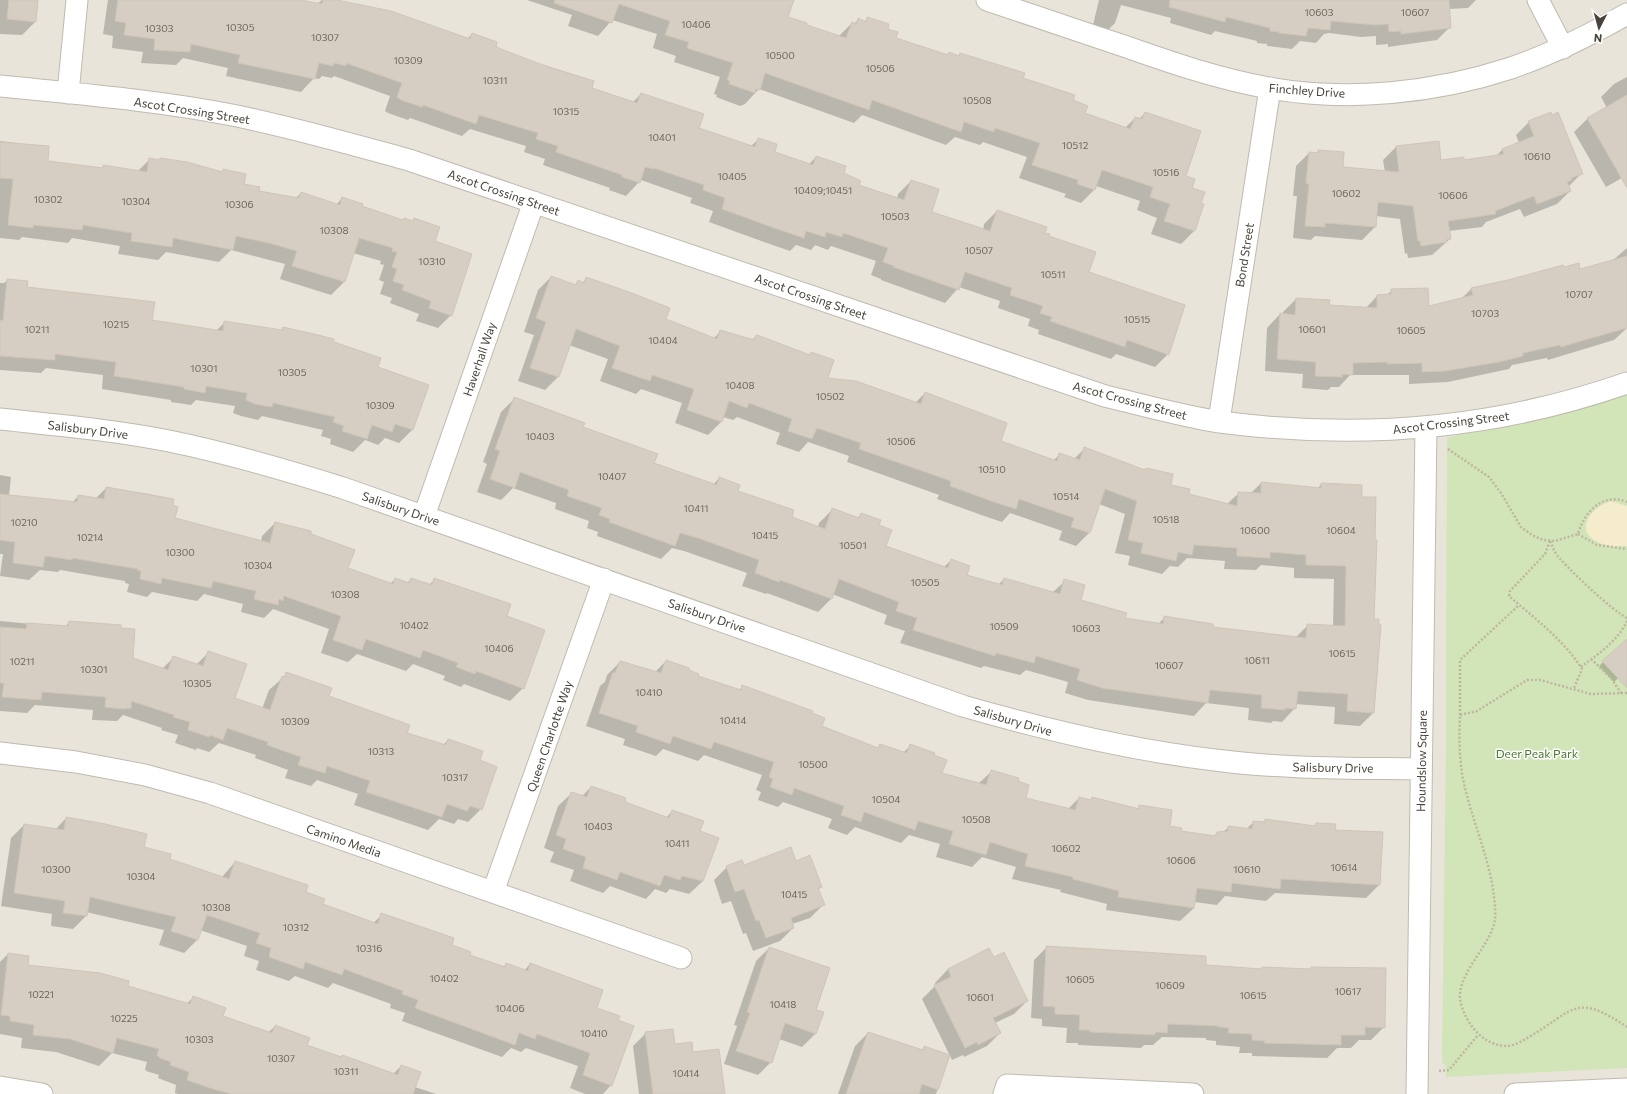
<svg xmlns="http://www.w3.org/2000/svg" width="1627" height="1094" viewBox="0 0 1627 1094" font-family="Commissioner,sans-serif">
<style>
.residential{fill:#e8e4da}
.green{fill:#d1e5b8}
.sand{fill:#f5eccc}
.shadow{fill:#0003}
.building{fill:#d6cec2;stroke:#d0c5b6}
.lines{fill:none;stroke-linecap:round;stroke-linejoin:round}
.street-casing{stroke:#c0baaf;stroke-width:23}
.path{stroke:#c0b5a1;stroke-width:2.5;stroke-dasharray:2 2;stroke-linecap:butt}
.street{stroke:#fff;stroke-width:21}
.labels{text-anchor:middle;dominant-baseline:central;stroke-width:3;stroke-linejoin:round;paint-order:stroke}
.number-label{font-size:10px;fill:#6c665c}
.street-label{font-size:12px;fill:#49433a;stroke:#fff}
.park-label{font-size:12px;fill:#4c7730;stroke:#fff}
</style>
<rect width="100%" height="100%" fill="#f5f2ec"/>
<path class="residential" d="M0,0H1627V1094H0Z"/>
<path class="green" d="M1627,386V1068L1446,1077V1066L1442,1062L1446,744L1447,438Z"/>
<path class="sand" d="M1611,501L1627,506V546C1620,546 1611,547 1605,545C1572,535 1587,509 1611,501Z"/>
<path class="shadow" d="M0,0H37L35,22L22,35L0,34Z
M108,0H296L317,4L322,0H332L467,39L472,34L494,47L591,89L632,103L641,94L698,128L751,146L759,139L774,153L809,164L816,157L858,186L897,199L898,194L911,181L930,212L983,230L984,224L997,211L1048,237L1088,273L1168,354L1155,367L1116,354L1111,359L1038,334L1039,330L1028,326L1030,319L998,308L1000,301L959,287L945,303L881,280V279L871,275L876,261L831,246L828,250L815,245L811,250L796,245L790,251L764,242L709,222L713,211L690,203L692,198L641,180L626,196L609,190L610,188L543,165L545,159L524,152L526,146L470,129L462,136L410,118L408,120L388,113L385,111L390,96L334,76L332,78L322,76L319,79L314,78L301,92L226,76L228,68L183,58L176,65L141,63L143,52L112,48L113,36L103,34Z
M527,0H793L787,17L805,26L839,36L852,23L854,24L858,20L864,22L868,18L887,30L894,39L946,56L949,53L958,56L960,54L1072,101L1084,114L1125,128L1135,118L1139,119L1145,113L1200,204L1194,231L1181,244L1151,234L1157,218L1137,210L1140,201L1096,186L1094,190L1081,203L1064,197L1066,194L1019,178L1027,157L983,142L980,145L955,137L946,145L862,115L854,123L759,89L745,104L740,106L716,97L717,95L714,94L720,77L674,62L676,56L653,48L657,34L612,20L598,36L568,26L572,15Z
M1099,0H1476L1468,8L1449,9L1450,27L1437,40L1388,47V44L1376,45V36L1361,37L1329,33L1324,34L1316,43L1300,41L1292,49L1267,46V44L1257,43V41L1215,31L1211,35L1170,23L1171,18L1121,5L1115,23L1102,36L1091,33Z
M1627,77V172L1620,179L1606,187L1574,132L1587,119L1607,108L1601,97L1614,84Z
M1529,122L1581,174L1568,187L1570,191L1557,204L1524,217L1520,209L1486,222L1482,227L1449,231L1450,239L1432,255L1408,258L1407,253L1405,254L1400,219L1376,216L1375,227L1362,240L1315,236L1311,240L1293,238L1297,196H1293L1296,166L1309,153H1316L1318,151L1342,168L1385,172L1383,160L1396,147L1440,161H1463L1496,156L1502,150L1519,143L1516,135Z
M0,141L48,147L47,162L101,169L103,167L137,172L149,160L158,161L160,159L221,173L224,170L243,185L258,191L296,198L301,193L336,205L342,198L361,207L402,220L404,219L412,221L414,219L434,242L451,315L438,328L416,321L419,314L390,303L392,298L380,294L384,282L379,280L384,265L380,264L381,261L353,253L344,282L331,295L280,279L285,264L231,250L219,262L166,252L158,260L118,254L120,246L72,238L68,243L22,237L19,240L0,238Z
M1627,248V328L1614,340L1548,360L1547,358L1512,365L1509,369L1448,382L1409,384V375H1350L1339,387H1331L1328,390L1302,388L1303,374L1265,371L1267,328L1280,314L1283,315V312L1296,299L1328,306L1365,309L1377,296H1386L1392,290L1428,307L1461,299L1472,288L1563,269L1580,270L1612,261Z
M551,277L574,286L578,281L582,283L586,279L665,320L713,339L721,331L752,340L756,336L809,355L811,353L827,379L915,403L925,393L999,442L1053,461L1060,454L1074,459L1084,449L1144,471L1146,469L1170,485L1188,495L1227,504L1239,493H1251L1261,483L1317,489L1321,484L1361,498L1373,620V713L1360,726L1334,724L1335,707L1295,704V708L1282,722L1273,721L1271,723L1248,720L1249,708L1206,703L1194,716L1088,700L1065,693L1068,682L1026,670L1020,675L984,666L981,668L900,643L905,631L884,624L887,615L832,594L831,599L818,612L767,593L766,594L742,586L747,573L684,551L672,548L661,559L597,536L598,532L587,528L589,521L555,509L556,503L513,488L501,500L477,492L487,464L483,462L501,412L514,399L582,427L653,463L713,485L719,478L737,491L791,517L818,527L819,523L833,509L857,518L861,514L878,526L885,547L943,568L951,560L966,575L998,585L1004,579L1052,593L1065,581L1079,601L1124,619L1158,624L1165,617L1212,628L1295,638L1308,625L1333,626L1334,579L1294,578V568L1261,565L1256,570L1224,569L1225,561L1187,558L1178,567L1170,566L1162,574L1128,565L1130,556L1115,553L1125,514L1099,504L1089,533L1076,546L1059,540L1062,531L1010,513L1002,522L984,516L937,499L939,495L847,462L849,456L808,442L799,452L776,444L780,433L737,417L733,420L723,417L721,422L708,435L675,423L682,403L641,389L636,394L600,381L608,359L569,345L558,377L545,390L518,381L534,335L524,332L538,290Z
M8,280L26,288L151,321L216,331L225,322L280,331L283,328L333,343L377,368L427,386L412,430L399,443L385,438L378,445L365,440L353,452L330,444L331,439L321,436L323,430L262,416L258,420L241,416L233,413L235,406L196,400L191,405L171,402V400L102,389L103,375L46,368L41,373L0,370V283H4Z
M0,475L11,477L9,496L72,503L78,496L95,499L106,488L149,494L173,500L171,506L174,518L261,542L262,536L275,523L310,535L347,568L390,584L395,579L407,583L411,579L429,585L435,579L505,617L523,688L510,701L464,684L461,687L443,680L445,676L413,664L406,671L357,654L348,662L321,653L329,629L273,609L264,618L241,612L243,604L204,594L197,601L152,592L147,597L127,592L129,584L125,583V581L60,570L58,572L40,570L29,580L0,576L3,554H0Z
M0,621L65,627L69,622L132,659L162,669L174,657L196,665L209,652L234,699L262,709L269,690L287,674L328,697L405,734L443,745L448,740L478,760L481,809L468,822L458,819L454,824L439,819L428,830L354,805L358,794L317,780L311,786L285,778L288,770L255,758L256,755L219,743L209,752L197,748L196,750L175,743L178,735L161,730L162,728L123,715L117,721L92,720L93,710L35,705L27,713L0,711Z
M1620,647L1627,655V669L1614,682L1599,666Z
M666,661L697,676L738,691L743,686L811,713L821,727L877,748L880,745L903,753L910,746L933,756L941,773L978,784L992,771L1017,782L1024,799L1068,809L1079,798L1090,801L1092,798L1137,809L1140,806L1168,827L1180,832L1214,836L1217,833L1223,832L1229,827L1246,829L1254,822L1263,823L1266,820L1313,827L1316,824L1334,830L1379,885L1366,898L1275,893L1266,901L1225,896L1217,905L1194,902V908L1180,921L1106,910L1107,904L1060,892L1061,890L1012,879L1016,867L982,857L972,867L936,857L940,844L909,835L901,843L855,827L847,835L828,828L832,819L783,802L778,807L758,800L761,792L756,790L762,775L704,755L698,761L663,749L656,756L623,745L625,739L586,726L600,686L605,682L607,675L620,662L655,672Z
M591,787L623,803L666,818L672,811L699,832L703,881L689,894L670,889L666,893L655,889L646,899L610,886L603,893L570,881L574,870L550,862L554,852L544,848L558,806L572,793L582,796Z
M66,818L142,848L168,860L222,877L235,862L305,893L322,905L373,923L382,915L451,945L469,955L503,967L506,964L524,971L530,964L595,1008L611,1085L603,1094H585L570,1088L578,1066L526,1048L521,1052L511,1048L502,1057L402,1021L405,1013L390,1008L391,1004L333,983L328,988L295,976L289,981L256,970L259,961L244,956L247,946L200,930L197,940L184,953L159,945L164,930L86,912V916L73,929L51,926L52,914L1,906L11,838L24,825L55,830Z
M795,862L821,887L818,890L823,905L810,918L792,924L793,928L780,941L753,951L746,933L743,934L731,901L722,904L714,880L727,867Z
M1047,947L1205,966L1261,969L1263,968L1308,970L1311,968L1384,1027L1371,1040H1359L1351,1048H1337L1327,1058L1252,1056V1053H1239L1240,1047L1216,1045V1041L1206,1040V1038L1162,1037L1153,1045H1144L1141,1048L1078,1045V1043H1066L1067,1028L1042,1026V1019L1031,1018L1034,960Z
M769,948L815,1010V1034L802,1047L779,1039L771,1062L758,1075L724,1064L737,1026L734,1025L756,961Z
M8,954L27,966L126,987L186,1004L193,998L222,1017L268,1033L275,1026L306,1045L393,1074L401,1066L415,1087L436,1094H178L175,1093L176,1085L158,1078L159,1075L146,1071L145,1069L147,1062L112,1053L99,1066L56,1052L21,1048L22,1038L0,1034V962Z
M948,969L1027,1001L1014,1014L995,1023L1000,1033L987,1046L964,1057L963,1055L952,1060L922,999L936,985L935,983Z
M646,1033L692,1053L724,1094H639L633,1046Z
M868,1033L921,1051L924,1047L949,1056L936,1094H838L855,1046Z"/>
<path class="building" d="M9,0H38L36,22L7,19Z
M118,0H301L322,4L323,0H337L391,11L470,39L472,33L497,42L496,47L540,64L594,81L592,88L637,103L641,93L704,114L699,128L755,147L758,138L777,144L775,152L813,165L816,156L846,166L844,173L861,181L859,185L904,200L911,180L939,189L932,212L990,231L997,210L1047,227L1045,233L1050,234L1049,236L1096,252L1089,272L1185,305L1169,355L1127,340L1125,347L1050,321L1052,317L1040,313L1043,306L1010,295L1012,288L965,272L959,290L893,267L894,266L883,262L888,248L843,233L842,237L826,232L825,237L806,231L804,238L777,229L722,209L725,198L703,190L704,185L654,168V169L645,167L640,183L622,177V175L556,152L558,146L536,139L538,133L479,115L476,124L423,105L422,107L401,100L397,97L402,83L346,63V66L334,63L333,66L319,63L315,79L238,63L240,55L191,44L190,52L154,50L155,39L124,35L126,23L115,21Z
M555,0H794L788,17L807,23V25L846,38L852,22L856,24L858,18L866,22L867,17L889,24L888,29L898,32L896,38L948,55L949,52L959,56L960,53L1025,73L1023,78L1075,95L1073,100L1088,106L1085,113L1130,129L1135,117L1142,119L1145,112L1201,131L1186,176L1195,179L1192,188L1205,192L1201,203L1204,204L1195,231L1164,221L1170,204L1150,197L1153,187L1102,170L1095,190L1077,184L1078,180L1032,165L1040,143L995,128L994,132L964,122L961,132L872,100L869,110L765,73L760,90L756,89L755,93L729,84L730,81L727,80L733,63L687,48L689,42L665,35L670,21L619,4L612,23L554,3Z
M1170,0H1449L1451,28L1401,34V31L1389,32L1388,24L1375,25L1331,21L1330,30L1308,28L1306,36L1279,33V32L1270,31V28L1226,17L1225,22L1169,7Z
M1627,95V188L1587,118Z
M1551,112L1552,115L1558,112L1583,174L1571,178L1572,180L1567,182L1571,191L1537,204L1534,196L1495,211L1496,214L1448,221L1451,239L1446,240L1447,242L1421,246L1420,241H1418L1413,206L1378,202L1376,227L1325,223V227L1305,226L1309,184L1306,183L1309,152L1318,153V150L1344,152L1343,167L1399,172L1396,146L1439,141L1441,160L1464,157V160L1504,154L1502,149L1534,136L1528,121Z
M0,142L49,146L48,161L103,168V165L147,172L149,158L159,160L160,158L187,162L223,172V169L246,174L244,184L260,187L259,191L299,198L301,192L340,205L342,197L363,204L362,206L403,220L404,218L413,221L414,218L440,227L435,241L472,254L452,316L429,308L431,301L402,290L404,285L393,281L397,269L392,267L397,252L392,251L393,248L359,238L345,282L292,266L297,251L269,243L236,236L233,250L173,238L172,247L131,241L132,233L83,225L82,230L33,225V228L8,225L13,179L0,178Z
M1627,256V328L1588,339L1561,347L1560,345L1523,353V356L1499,362L1445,371L1422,372V363L1387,364V362L1353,363V375L1342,374V377L1315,376L1316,362L1277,359L1280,313L1295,315L1296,298L1330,300L1329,305L1377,308V295L1391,294V289L1428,288L1429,306L1473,295L1471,288L1508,280L1563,265L1564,267L1579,263L1580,269Z
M551,276L576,285L578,280L584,283L586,277L629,292L670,308L666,319L717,339L720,330L754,340L756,335L760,336L810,355L811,352L834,360L828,378L856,381L921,404L925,392L951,402L1007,423L1001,441L1057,461L1059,453L1080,460L1084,447L1145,470L1146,468L1173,474L1171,485L1190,489L1189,494L1237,506L1238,492L1261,493V482L1321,488V483L1362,485V497H1376L1375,540H1377L1374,619H1379V625H1381L1374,713L1347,711L1348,694L1298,691L1296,709L1285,708V710L1261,708L1262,695L1210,690L1208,703L1102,688L1077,680L1080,669L1036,656L1034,663L996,653L995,656L913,630L917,618L896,611L899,602L839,579L832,599L780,580L779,582L755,573L759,560L698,538L680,533L675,546L609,522L610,519L599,515L602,508L567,496L569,490L520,472L515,488L490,479L500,451L495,449L514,397L585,423L583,427L658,454L654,463L717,485L719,477L740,485L738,491L794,510L792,517L825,529L832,508L859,518L861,513L881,520L879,525L892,530L886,546L948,568L951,559L970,566L967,575L1002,585L1004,578L1060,594L1064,579L1085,585L1081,600L1127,613L1125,618L1163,624L1164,616L1213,624V627L1306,638L1307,624L1345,626L1346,566L1306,565V555L1270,552V558L1237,556V548L1194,545L1192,555L1178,552L1176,561L1141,553L1143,543L1128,540L1137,501L1105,489L1090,533L1071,527L1074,518L1019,499L1016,509L997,503L950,486L951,481L859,449L861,443L817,428L812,439L788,431L792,419L749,403L747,408L729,401L722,422L687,410L694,389L652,375L650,381L612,368L620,346L576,329L559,377L530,368L546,322L536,318Z
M7,279L28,281L27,287L155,302L152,320L223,331L224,321L282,330L283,327L318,335L334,339V342L381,358L378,367L429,385L413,430L395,424L392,432L372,425L367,439L342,431L344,426L333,422L335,417L273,403L272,407L255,404L246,400L247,393L206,386L205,393L184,389V387L114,376L116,362L55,354V360L0,356V320L3,321Z
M106,487L174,499L173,505L178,507L175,518L270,543L275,522L311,531V534L355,550L348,568L393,584L395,578L409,583L411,578L432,585L434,578L511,604L507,616L545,630L524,689L476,671L475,674L456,667L458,663L423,650L420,658L366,639L362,650L333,640L341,616L284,596L283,601L279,599L278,605L254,599L256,591L213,581L211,588L162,578L161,584L140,579L141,571L137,570L138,569L72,558V560L45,556L43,567L13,563L15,542L0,540V494L77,502L78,495L104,499Z
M69,621L121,625V628L135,629L133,658L168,670L173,656L203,666L208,651L247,664L235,698L270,710L282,676L285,677L286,672L332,688L329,696L410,725L407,733L446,745L448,739L483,751L480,760L497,767L482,810L470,806L467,811L447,804L442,817L366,792L370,781L327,766L325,773L298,765L301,757L267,745L268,742L227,728L223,740L210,735L209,737L188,730L190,722L173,717L174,715L131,701V708L123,709L105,707L106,697L42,692L41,700L2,697L4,683H0V627L26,629L27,623L68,626Z
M1627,639V688L1602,661Z
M666,660L689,668V670L699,674L698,676L741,690L742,685L813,711L812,713L825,718L822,726L878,748L880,744L907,753L910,744L935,753L934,755L947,760L942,773L986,785L991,770L1019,778L1018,781L1029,785L1026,798L1075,810L1079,797L1091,800L1092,797L1139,809V805L1172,810L1170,826L1182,828L1181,831L1216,836L1217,832L1228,831V826L1252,829L1253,821L1265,822V819L1315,826L1316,823L1336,824L1335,830L1383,832L1380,885L1281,879L1280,889L1232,883L1231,892L1197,888L1194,908L1118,897L1119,891L1073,879V877L1025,866L1028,854L990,842L986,855L949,844L953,831L918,821L915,830L864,812L861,822L841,815L844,806L794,788L792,795L770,787L773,779L769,777L774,762L714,742L711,749L673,736L670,744L636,732L638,726L599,713L613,672L615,673L620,661L661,673Z
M591,786L626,798L625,802L669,818L672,810L704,821L700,831L719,838L703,881L682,876L680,880L664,875L660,886L620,872L617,880L583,868L586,857L563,849L566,839L556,835L571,792L587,797Z
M66,817L105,824L147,834L144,847L171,854L170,859L229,879L235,861L308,885L306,892L325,899L323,904L378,924L381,913L454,938L452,945L471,952L470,955L505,967L506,963L528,971L530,963L603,990L597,1008L620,1016L618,1020L634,1026L612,1086L583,1075L590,1053L537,1034L535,1039L519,1033L515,1045L415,1008L418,1000L402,994L403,991L344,969L342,975L305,962L303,969L269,957L271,948L256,943L260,933L207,915L198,940L171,931L176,917L90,897L87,916L63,913L65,901L14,893L24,824L64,830Z
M791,847L796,861L810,855L822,887L818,888L825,905L791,918L794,928L766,938L759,920L756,921L744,889L735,892L726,866L742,860L744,865Z
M1046,946L1206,956V965L1262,969V967L1311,969V967L1386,968L1385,1028L1365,1027V1035H1341V1045L1264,1043L1265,1041L1252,1040V1034L1228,1033L1229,1028L1218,1027L1219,1026L1168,1024L1167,1033L1156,1032L1155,1035L1090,1032V1030H1079L1080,1015L1055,1014V1007L1043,1006Z
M769,947L830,968L816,1010L824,1012L816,1034L785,1023L772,1063L736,1051L750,1013L747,1012Z
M989,948L994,957L1004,952L1028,1001L993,1018L1001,1033L978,1045L977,1042L965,1048L934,985L951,977L948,969Z
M8,953L29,956L28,965L100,973L129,981L128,986L190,1004L193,996L226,1008L223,1016L272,1033L275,1025L310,1038L307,1045L341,1057L342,1055L398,1075L401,1065L421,1072L413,1094H232L213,1089L187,1080L189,1072L170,1065L171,1062L160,1058L157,1055L159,1049L117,1038L113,1053L70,1039L33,1035L34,1025L10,1021V1016L1,1015Z
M673,1029L675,1044L692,1042L693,1052L719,1049L725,1094H653L645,1032Z
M868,1032L923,1050L924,1046L950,1055L938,1090L922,1084L919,1094H846Z"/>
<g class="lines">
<defs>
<path id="street" d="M987,0C1032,15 1078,31 1124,46C1172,63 1219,79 1269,88C1348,102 1435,93 1511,68C1552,54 1590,35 1627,14
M1538,0L1563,48
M0,86C78,94 156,100 232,115C292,127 351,144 409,160L1105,396C1143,405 1181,416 1220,422C1358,440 1496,429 1627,383
M68,93L77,0
M0,419C57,425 114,430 169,441C228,453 286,470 343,488L963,706C1046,730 1129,750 1215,760C1283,769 1352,768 1421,769
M1219,421L1270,88
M424,516L534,202
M0,753L76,762L145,775L210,793L681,958
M493,892L604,579
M0,1087L42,1094
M1004,1094L1007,1085L1193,1094
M1417,1094L1426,427
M1515,1094L1627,1089"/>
</defs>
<use href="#street" class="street-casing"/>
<path class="path" d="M1448,449L1489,477L1501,493L1521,527L1532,535L1543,540L1555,541L1578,534C1584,512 1603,492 1627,502
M1578,534L1597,545L1627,549
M1550,541L1545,554L1510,591L1509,596C1534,618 1564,640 1582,669L1574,688
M1550,541C1552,545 1553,549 1555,552C1562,564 1615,613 1627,618
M1591,659L1611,678L1621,693
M1581,667C1598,654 1618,641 1627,621
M1627,693L1591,694L1540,680H1527L1477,711L1460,715C1459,738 1459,761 1464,784C1472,819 1487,853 1493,889C1494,899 1496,909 1495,919C1492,946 1453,976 1461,1004C1467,1025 1483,1045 1506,1046C1514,1046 1522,1041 1529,1037C1575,1010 1575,992 1627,1027
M1460,715V660L1519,605
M1439,1071L1449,1070L1478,1035"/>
<use href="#street" class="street"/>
</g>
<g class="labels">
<g class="number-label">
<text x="1319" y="12">10603</text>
<text x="1415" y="12">10607</text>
<text x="696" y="24">10406</text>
<text x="240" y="27">10305</text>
<text x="159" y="28">10303</text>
<text x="325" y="37">10307</text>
<text x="780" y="55">10500</text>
<text x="408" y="60">10309</text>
<text x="880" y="68">10506</text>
<text x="495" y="80">10311</text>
<text x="977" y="100">10508</text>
<text x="566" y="111">10315</text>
<text x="662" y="137">10401</text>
<text x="1075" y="145">10512</text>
<text x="1537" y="156">10610</text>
<text x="1166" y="172">10516</text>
<text x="732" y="176">10405</text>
<text x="823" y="190">10409;10451</text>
<text x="1346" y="193">10602</text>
<text x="1453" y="195">10606</text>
<text x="48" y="199">10302</text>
<text x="136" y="201">10304</text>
<text x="239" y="204">10306</text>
<text x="895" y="216">10503</text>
<text x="334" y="230">10308</text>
<text x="979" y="250">10507</text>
<text x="432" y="261">10310</text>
<text x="1053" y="274">10511</text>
<text x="1579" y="294">10707</text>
<text x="1485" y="313">10703</text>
<text x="1137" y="319">10515</text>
<text x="116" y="324">10215</text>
<text x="37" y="329">10211</text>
<text x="1312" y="329">10601</text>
<text x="1411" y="330">10605</text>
<text x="663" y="340">10404</text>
<text x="204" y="368">10301</text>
<text x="292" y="372">10305</text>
<text x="740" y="385">10408</text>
<text x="830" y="396">10502</text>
<text x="380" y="405">10309</text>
<text x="540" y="436">10403</text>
<text x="901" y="441">10506</text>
<text x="992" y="469">10510</text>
<text x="612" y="476">10407</text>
<text x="1066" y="496">10514</text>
<text x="696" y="508">10411</text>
<text x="1166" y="519">10518</text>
<text x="24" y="522">10210</text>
<text x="1255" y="530">10600</text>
<text x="1341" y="530">10604</text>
<text x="765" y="535">10415</text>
<text x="90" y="537">10214</text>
<text x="853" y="545">10501</text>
<text x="180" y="552">10300</text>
<text x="258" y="565">10304</text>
<text x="925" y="582">10505</text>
<text x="345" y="594">10308</text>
<text x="414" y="625">10402</text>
<text x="1004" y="626">10509</text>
<text x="1086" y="628">10603</text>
<text x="499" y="648">10406</text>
<text x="1342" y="653">10615</text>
<text x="1257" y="660">10611</text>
<text x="22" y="661">10211</text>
<text x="1169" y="665">10607</text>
<text x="94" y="669">10301</text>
<text x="197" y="683">10305</text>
<text x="649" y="692">10410</text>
<text x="733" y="720">10414</text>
<text x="295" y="721">10309</text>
<text x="381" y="751">10313</text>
<text x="813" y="764">10500</text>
<text x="455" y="777">10317</text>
<text x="886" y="799">10504</text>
<text x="976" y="819">10508</text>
<text x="598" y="826">10403</text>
<text x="677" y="843">10411</text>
<text x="1066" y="848">10602</text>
<text x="1181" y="860">10606</text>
<text x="1344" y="867">10614</text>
<text x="56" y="869">10300</text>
<text x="1247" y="869">10610</text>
<text x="141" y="876">10304</text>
<text x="794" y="894">10415</text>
<text x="216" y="907">10308</text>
<text x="296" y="927">10312</text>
<text x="369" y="948">10316</text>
<text x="444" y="978">10402</text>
<text x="1080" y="979">10605</text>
<text x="1170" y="985">10609</text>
<text x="1348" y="991">10617</text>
<text x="41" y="994">10221</text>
<text x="1253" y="995">10615</text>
<text x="980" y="997">10601</text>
<text x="783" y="1004">10418</text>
<text x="510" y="1008">10406</text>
<text x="124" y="1018">10225</text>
<text x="594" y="1033">10410</text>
<text x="199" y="1039">10303</text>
<text x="281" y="1058">10307</text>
<text x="346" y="1071">10311</text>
<text x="686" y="1073">10414</text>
</g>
<g class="street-label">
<text transform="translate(1307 90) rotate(4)">Finchley Drive</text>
<text transform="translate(192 110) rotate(9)">Ascot Crossing Street</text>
<text transform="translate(504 192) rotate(19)">Ascot Crossing Street</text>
<text transform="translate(1244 255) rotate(-81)">Bond Street</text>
<text transform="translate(811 296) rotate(19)">Ascot Crossing Street</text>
<text transform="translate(479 359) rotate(-71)">Haverhall Way</text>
<text transform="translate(1130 400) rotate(15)">Ascot Crossing Street</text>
<text transform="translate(1451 422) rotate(-7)">Ascot Crossing Street</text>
<text transform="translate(88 429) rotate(7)">Salisbury Drive</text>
<text transform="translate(401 508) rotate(19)">Salisbury Drive</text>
<text transform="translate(707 615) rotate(19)">Salisbury Drive</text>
<text transform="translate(1013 720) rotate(16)">Salisbury Drive</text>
<text transform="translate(549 736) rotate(-71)">Queen Charlotte Way</text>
<text transform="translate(1421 761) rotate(-89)">Houndslow Square</text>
<text transform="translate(1333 767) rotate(1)">Salisbury Drive</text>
<text transform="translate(344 840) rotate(19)">Camino Media</text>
</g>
<g class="park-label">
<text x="1537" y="753">Deer Peak Park</text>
</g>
</g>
<g transform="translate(1599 28) rotate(186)" stroke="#ffffff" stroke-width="3" paint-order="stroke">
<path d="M0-3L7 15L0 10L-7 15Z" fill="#49433a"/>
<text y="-6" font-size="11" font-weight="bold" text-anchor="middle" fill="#49433a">N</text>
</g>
</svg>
